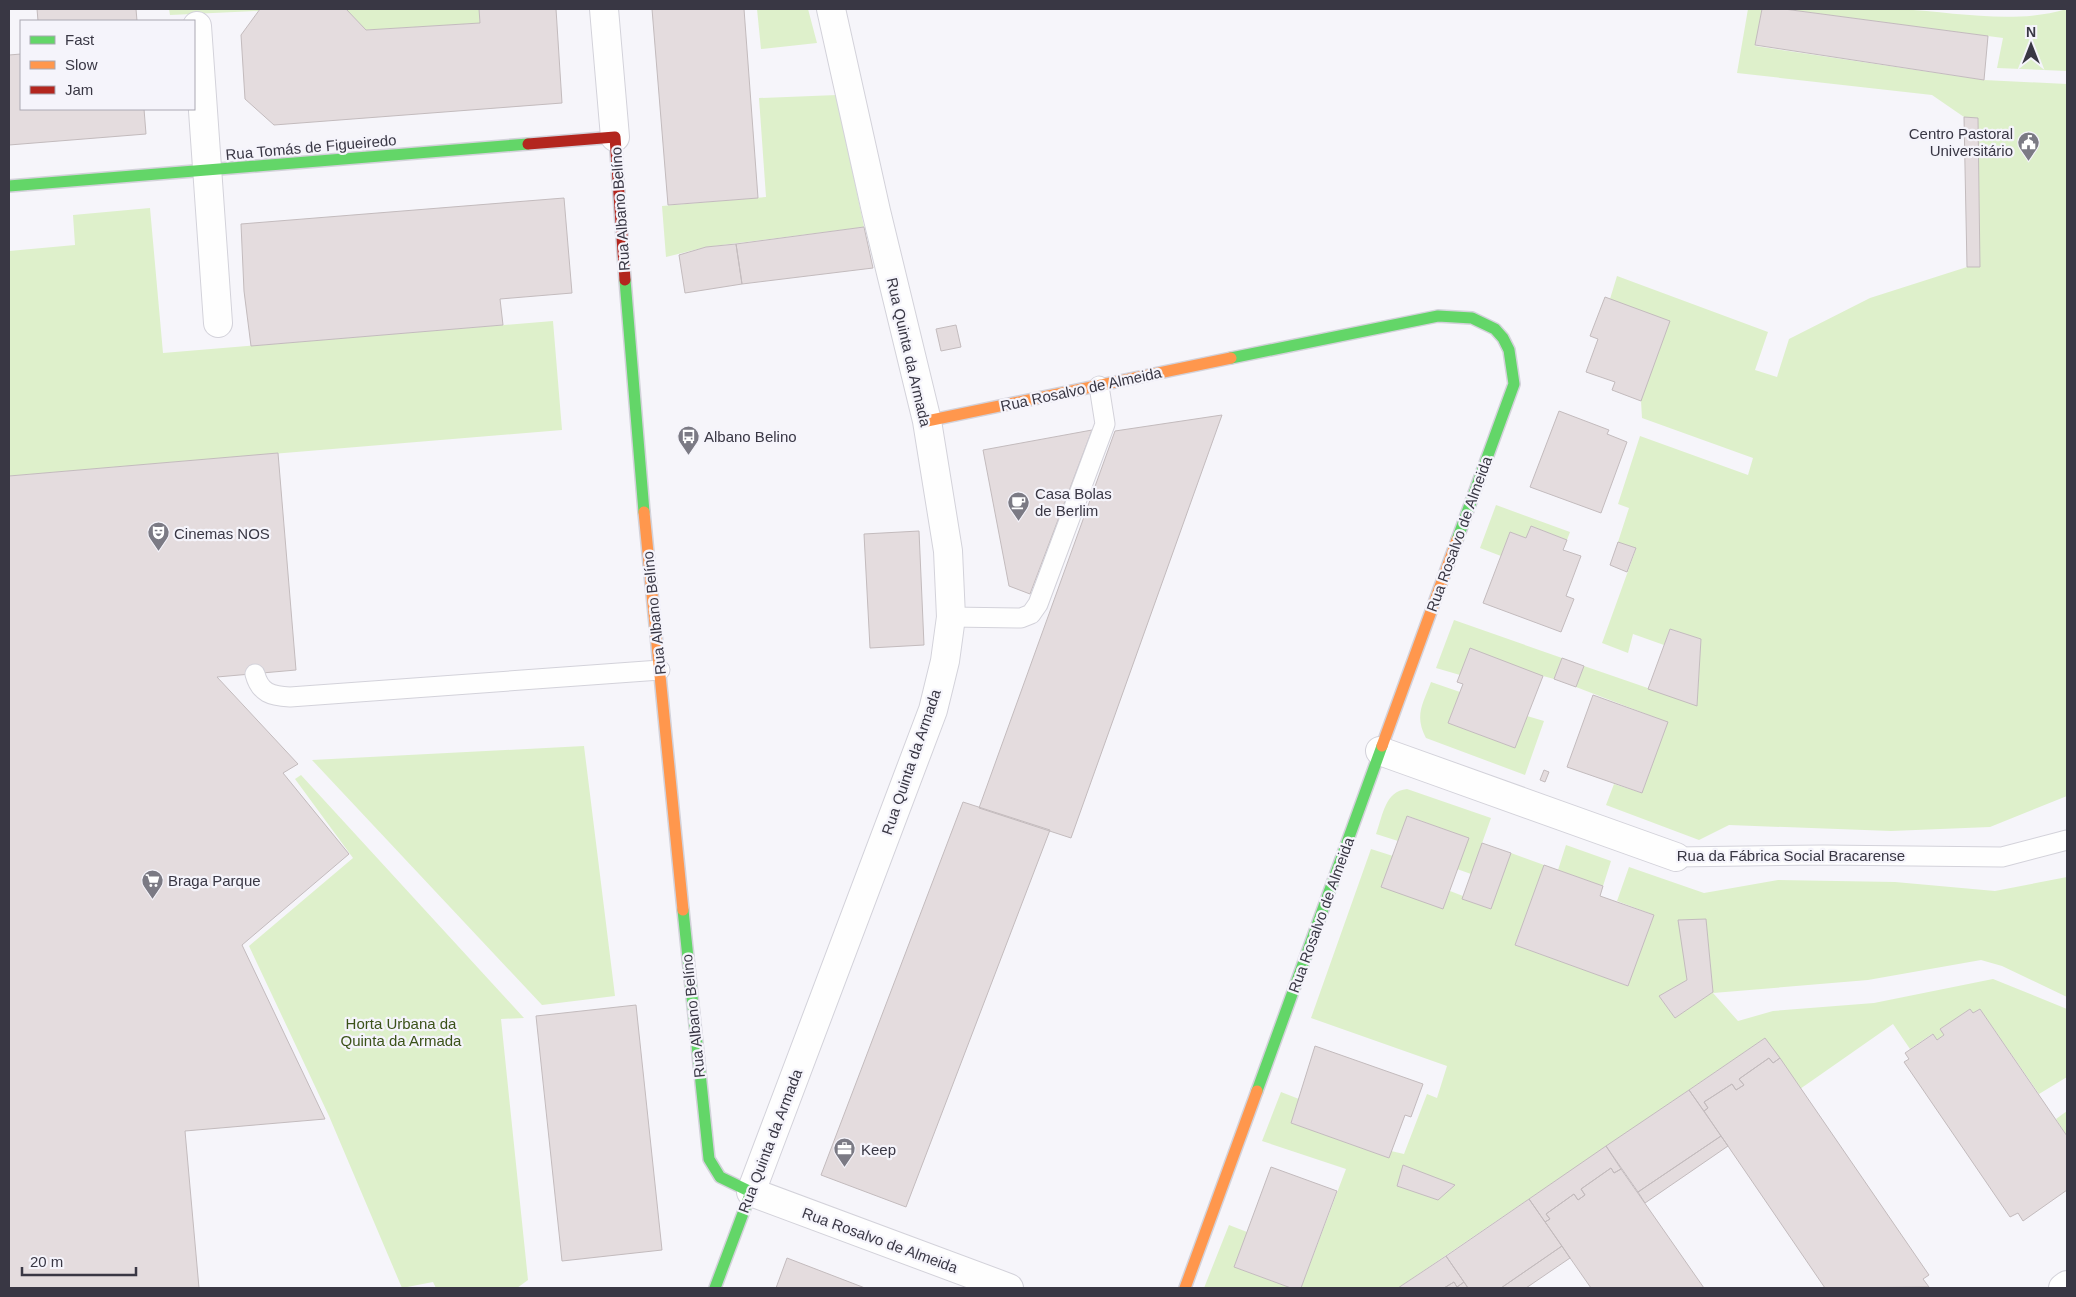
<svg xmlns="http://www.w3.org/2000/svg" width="2076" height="1297" viewBox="0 0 2076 1297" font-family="Arial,sans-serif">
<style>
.green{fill:#def0cb;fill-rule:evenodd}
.building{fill:#e4dcde;stroke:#c3bbbd}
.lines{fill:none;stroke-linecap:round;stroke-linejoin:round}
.lane-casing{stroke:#d3d2da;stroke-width:21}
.street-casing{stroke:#d3d2da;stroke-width:30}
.fast-casing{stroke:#d3d2da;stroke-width:14}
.slow-casing{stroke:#d3d2da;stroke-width:14}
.jam-casing{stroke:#d3d2da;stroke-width:14}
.lane{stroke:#fefefe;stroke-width:19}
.street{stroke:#fefefe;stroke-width:28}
.fast{stroke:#63d668;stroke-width:11}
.slow{stroke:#ff974d;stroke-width:11}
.jam{stroke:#b3261e;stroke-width:11}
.labels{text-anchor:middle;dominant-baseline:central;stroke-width:4.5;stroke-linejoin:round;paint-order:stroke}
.poi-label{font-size:15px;fill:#393744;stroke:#f5f4fb;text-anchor:start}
.street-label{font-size:15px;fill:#393744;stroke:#f5f4fb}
.park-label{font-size:15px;fill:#3b5219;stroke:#f5f4fb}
</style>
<rect width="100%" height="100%" fill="#f6f5fa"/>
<path class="green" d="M169,9H260L258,11L170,15Z
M346,9H479L480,23L366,30Z
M757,9H808L817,43L761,49Z
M1748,9H1762L1755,46L1984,80L2067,84V796L1990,827L1891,831L1729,825L1699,840L1606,805L1614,784L1642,793L1667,722L1576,687L1584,666L1697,705L1701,639L1670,629L1664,645L1633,634L1628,653L1602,643L1636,549L1618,542L1629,508L1618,504L1640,436L1748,475L1753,458L1642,418L1641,401L1610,299L1617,276L1768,332L1755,370L1777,377L1789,339L1870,298L1967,267H1980L1978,119L1964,117L1932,95L1737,73Z
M1784,9C1823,9 1861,7 1900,9C1955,12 2013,25 2067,9V71L1997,68L2003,38Z
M837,95L864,227L706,247L666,257L662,206L766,197L759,98Z
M150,208L163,353L553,321L562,430L9,476V251L75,245L73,215Z
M1496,505L1570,532L1567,540L1531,526L1526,538L1510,532L1501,556L1480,548Z
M1454,620L1562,658L1554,679L1543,676L1460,675L1436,668Z
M1431,682L1460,692L1448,723L1515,748L1527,716L1544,721L1525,775L1426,738C1414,715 1423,704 1431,682Z
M584,746L615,996L542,1005L312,760Z
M301,775L524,1018L501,1019L528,1280L517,1288H436L433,1282L402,1288L329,1116L249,946L353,858L295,779Z
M1407,789L1491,818L1471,874L1457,869L1468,838L1408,816L1398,841L1376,834C1383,815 1385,791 1407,789Z
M1566,845L1611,861L1603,886L1558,870Z
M1371,849L1393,856L1443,909L1450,891L1463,896L1462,899L1491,909L1511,853L1544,865L1515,945L1628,986L1654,915L1617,901L1629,867L1704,893L1778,880L1895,882L1995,891L2067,877V997L2002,966L1981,960L1868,980L1713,993L1738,1021L1773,1011L1874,1003L1993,979L2067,1009V1077L2039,1094L1980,1009L1973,1013L1970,1009L1940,1029L1944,1035L1937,1040L1932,1034L1910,1049L1893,1024L1800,1089L1765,1038L1398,1288H1301L1346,1169L1262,1141L1281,1092L1299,1099L1291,1123L1389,1158L1391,1151L1404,1154L1427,1094L1437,1098L1447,1066L1311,1018ZM1706,919L1713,992L1675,1018L1659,996L1687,980L1679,920ZM1403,1166L1455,1185L1438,1200L1397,1186Z
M2067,1111V1136L2056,1119Z
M1229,1225L1247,1232L1234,1267L1291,1288H1204Z"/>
<path class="building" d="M37,9H136L137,21H38Z
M260,9H346L366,30L480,23L479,9H556L562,103L274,125L245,99L241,35Z
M652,9H744L758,198L668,205Z
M1762,9H1784L1988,36L1984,80L1755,45Z
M21,54V109H144L146,134L9,145V55Z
M1964,117L1978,118L1980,267H1967Z
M564,198L572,293L500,299L503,325L251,346L244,291L241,224Z
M864,227L873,268L742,284L736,244Z
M736,244L742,284L685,293L679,255L706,247Z
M1605,297L1670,321L1641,401L1612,390L1615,382L1586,372L1598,339L1590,336Z
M956,325L961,347L941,351L936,329Z
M1559,411L1609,430L1607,434L1627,442L1601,513L1530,487Z
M1222,415L1071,838L979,808L1115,431Z
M1092,430L1030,594L1009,586L983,450Z
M278,453L296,670L217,677L298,764L283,773L349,854L242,945L325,1119L185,1131L199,1288H9V476Z
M1531,526L1567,540L1563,550L1581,556L1566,596L1574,599L1561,632L1483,603L1510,532L1526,538Z
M919,531L924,645L870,648L864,534Z
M1618,542L1636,548L1627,572L1610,565Z
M1670,629L1701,639L1697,706L1648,689Z
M1470,648L1543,676L1515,748L1448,723L1463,684L1457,682Z
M1562,658L1584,666L1576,687L1554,679Z
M1593,695L1668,722L1642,793L1567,767Z
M1544,770L1549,772L1545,782L1540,780Z
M963,802L1050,830L906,1207L821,1175Z
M1407,816L1469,838L1443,909L1381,887Z
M1482,843L1511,853L1491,909L1462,899Z
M1544,865L1603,886L1600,896L1654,915L1628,986L1515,945Z
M1706,919L1713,992L1675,1018L1659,996L1687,980L1678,920Z
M636,1005L662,1250L562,1261L536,1016Z
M1970,1009L1973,1013L1980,1009L2067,1136V1190L2023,1221L2018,1213L2010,1217L1904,1062L1909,1059L1905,1053L1933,1034L1937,1040L1944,1035L1940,1029Z
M1765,1038L1780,1058L1773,1063L1769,1058L1739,1079L1744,1085L1736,1090L1732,1084L1704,1102L1708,1108L1704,1111L1689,1090Z
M1315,1046L1423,1084L1411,1117L1405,1115L1389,1158L1291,1123Z
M1769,1058L1773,1063L1780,1058L1929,1275L1923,1279L1929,1287L1825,1288L1704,1111L1708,1108L1704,1102L1732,1084L1736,1090L1744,1085L1739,1079Z
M1689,1090L1721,1136L1638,1192L1606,1146Z
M1721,1136L1728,1146L1645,1203L1638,1192Z
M1606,1146L1621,1169L1614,1173L1611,1168L1581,1189L1585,1195L1578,1200L1574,1194L1546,1214L1550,1219L1545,1222L1529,1199Z
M1403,1165L1455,1185L1438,1200L1397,1186Z
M1271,1167L1337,1191L1301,1288H1291L1234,1267Z
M1611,1168L1614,1173L1621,1169L1704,1288H1591L1545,1222L1550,1219L1546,1214L1574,1194L1578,1200L1585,1195L1581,1189Z
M1529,1199L1562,1246L1501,1288H1468L1446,1256Z
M1562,1246L1570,1258L1526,1288H1501Z
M1446,1256L1464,1282L1457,1287L1454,1282L1444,1288H1398Z
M787,1258L865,1288H776Z
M1454,1282L1457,1287L1464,1282L1468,1288H1444Z"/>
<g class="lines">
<defs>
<path id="lane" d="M951,617L1021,618L1031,614L1038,604L1105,424L1099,386
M255,674C260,693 271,696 290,697L660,670
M1676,857L1823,855L2002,857L2067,840"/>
<path id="street" d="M604,9L615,137
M831,9L876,211L927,421L948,551L951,617L945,661L933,710L751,1192L1009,1288
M197,26L218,323
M1380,751L1676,857
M2063,1288L2067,1285"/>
<path id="fast" d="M9,186L528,144
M625,280L644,512
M1231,358L1438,316L1472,318L1495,329L1503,338L1509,350L1514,384L1457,540
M683,910L709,1159L720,1177L751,1192L715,1288
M1257,1091L1382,746"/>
<path id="slow" d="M927,421L1231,358
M644,512L683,910
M1382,746L1457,540
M1185,1288L1257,1091"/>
<path id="jam" d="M528,144L615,137L625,280"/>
</defs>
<use href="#lane" class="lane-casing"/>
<use href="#street" class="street-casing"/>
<use href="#fast" class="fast-casing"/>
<use href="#slow" class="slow-casing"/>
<use href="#jam" class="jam-casing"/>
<use href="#lane" class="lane"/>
<use href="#street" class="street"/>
<use href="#fast" class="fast"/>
<use href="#slow" class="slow"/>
<use href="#jam" class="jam"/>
</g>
<defs>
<symbol id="civic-pin" viewBox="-11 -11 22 30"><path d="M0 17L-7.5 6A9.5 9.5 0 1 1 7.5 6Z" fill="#7b7a84" stroke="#f5f4fb"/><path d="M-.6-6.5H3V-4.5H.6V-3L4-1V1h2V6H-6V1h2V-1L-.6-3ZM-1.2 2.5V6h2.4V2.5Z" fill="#fff"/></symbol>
<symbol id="bus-pin" viewBox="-11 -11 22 30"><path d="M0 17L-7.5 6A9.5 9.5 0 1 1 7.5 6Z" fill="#7b7a84" stroke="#f5f4fb"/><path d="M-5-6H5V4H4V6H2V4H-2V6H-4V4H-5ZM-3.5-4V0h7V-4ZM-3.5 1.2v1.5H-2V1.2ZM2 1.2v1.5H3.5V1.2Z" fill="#fff"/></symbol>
<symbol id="cafe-pin" viewBox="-11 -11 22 30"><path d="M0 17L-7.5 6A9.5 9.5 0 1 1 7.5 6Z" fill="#7b7a84" stroke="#f5f4fb"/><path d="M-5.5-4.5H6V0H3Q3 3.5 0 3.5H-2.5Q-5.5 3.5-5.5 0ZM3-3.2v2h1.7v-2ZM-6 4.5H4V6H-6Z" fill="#fff"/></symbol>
<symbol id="theatre-pin" viewBox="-11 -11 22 30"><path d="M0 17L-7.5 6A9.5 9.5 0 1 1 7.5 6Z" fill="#7b7a84" stroke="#f5f4fb"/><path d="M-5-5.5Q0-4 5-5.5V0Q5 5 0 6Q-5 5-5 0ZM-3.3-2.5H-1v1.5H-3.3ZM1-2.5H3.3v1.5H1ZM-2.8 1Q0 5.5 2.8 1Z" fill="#fff"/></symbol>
<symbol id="supermarket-pin" viewBox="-11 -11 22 30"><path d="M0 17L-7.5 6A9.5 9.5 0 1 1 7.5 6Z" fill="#7b7a84" stroke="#f5f4fb"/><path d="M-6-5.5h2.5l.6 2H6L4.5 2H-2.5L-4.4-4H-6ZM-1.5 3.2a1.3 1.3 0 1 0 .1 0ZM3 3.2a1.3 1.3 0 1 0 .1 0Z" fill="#fff"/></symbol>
<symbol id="office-pin" viewBox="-11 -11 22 30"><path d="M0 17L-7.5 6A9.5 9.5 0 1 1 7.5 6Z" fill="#7b7a84" stroke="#f5f4fb"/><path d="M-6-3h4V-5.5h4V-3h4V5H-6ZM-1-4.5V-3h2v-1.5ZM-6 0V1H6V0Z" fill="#fff"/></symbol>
</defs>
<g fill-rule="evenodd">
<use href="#civic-pin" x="2016" y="130" width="25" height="34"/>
<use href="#bus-pin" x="676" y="424" width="25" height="34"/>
<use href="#cafe-pin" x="1006" y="490" width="25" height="34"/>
<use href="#theatre-pin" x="146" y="520" width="25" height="34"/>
<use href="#supermarket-pin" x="140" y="868" width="25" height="34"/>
<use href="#office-pin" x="832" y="1136" width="25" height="34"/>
</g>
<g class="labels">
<g class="poi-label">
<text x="2013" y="133" text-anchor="end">Centro Pastoral<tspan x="2013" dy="17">Universitário</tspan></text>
<text x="704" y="436">Albano Belino</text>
<text x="1035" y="493">Casa Bolas<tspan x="1035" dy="17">de Berlim</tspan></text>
<text x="174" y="533">Cinemas NOS</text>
<text x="168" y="880">Braga Parque</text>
<text x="861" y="1149">Keep</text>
</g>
<g class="street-label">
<text transform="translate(311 147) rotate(-5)">Rua Tomás de Figueiredo</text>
<text transform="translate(620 209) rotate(-94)">Rua Albano Belíno</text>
<text transform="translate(909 352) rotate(77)">Rua Quinta da Armada</text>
<text transform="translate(1081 389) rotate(-12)">Rua Rosalvo de Almeida</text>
<text transform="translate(1459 534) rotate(-70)">Rua Rosalvo de Almeida</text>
<text transform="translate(654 613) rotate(-96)">Rua Albano Belíno</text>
<text transform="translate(911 762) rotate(-71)">Rua Quinta da Armada</text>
<text x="1791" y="855">Rua da Fábrica Social Bracarense</text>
<text transform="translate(1321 915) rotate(-70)">Rua Rosalvo de Almeida</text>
<text transform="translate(693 1016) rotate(-96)">Rua Albano Belíno</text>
<text transform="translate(770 1141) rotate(-69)">Rua Quinta da Armada</text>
<text transform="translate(880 1240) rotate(20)">Rua Rosalvo de Almeida</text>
</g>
<g class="park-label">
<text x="401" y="1023">Horta Urbana da<tspan x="401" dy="17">Quinta da Armada</tspan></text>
</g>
</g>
<rect width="2076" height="1297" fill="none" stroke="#393744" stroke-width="20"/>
<rect x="20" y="20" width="175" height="90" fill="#f5f4fb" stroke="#aaa8b2"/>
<rect x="30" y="36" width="25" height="8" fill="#63d668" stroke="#aaa8b2"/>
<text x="65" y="45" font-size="15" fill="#393744">Fast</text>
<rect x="30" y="61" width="25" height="8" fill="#ff974d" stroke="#aaa8b2"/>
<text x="65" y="70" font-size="15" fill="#393744">Slow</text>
<rect x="30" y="86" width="25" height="8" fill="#b3261e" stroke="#aaa8b2"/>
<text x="65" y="95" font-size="15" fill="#393744">Jam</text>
<g transform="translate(2031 45)" stroke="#f5f4fb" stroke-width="4" paint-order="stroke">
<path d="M0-4L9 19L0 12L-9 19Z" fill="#393744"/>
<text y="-8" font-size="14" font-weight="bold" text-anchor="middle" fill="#393744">N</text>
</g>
<path d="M22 1267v8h114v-8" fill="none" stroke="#393744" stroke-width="2.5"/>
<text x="30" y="1267" font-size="15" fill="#393744" stroke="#f5f4fb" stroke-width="4" paint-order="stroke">20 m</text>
</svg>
